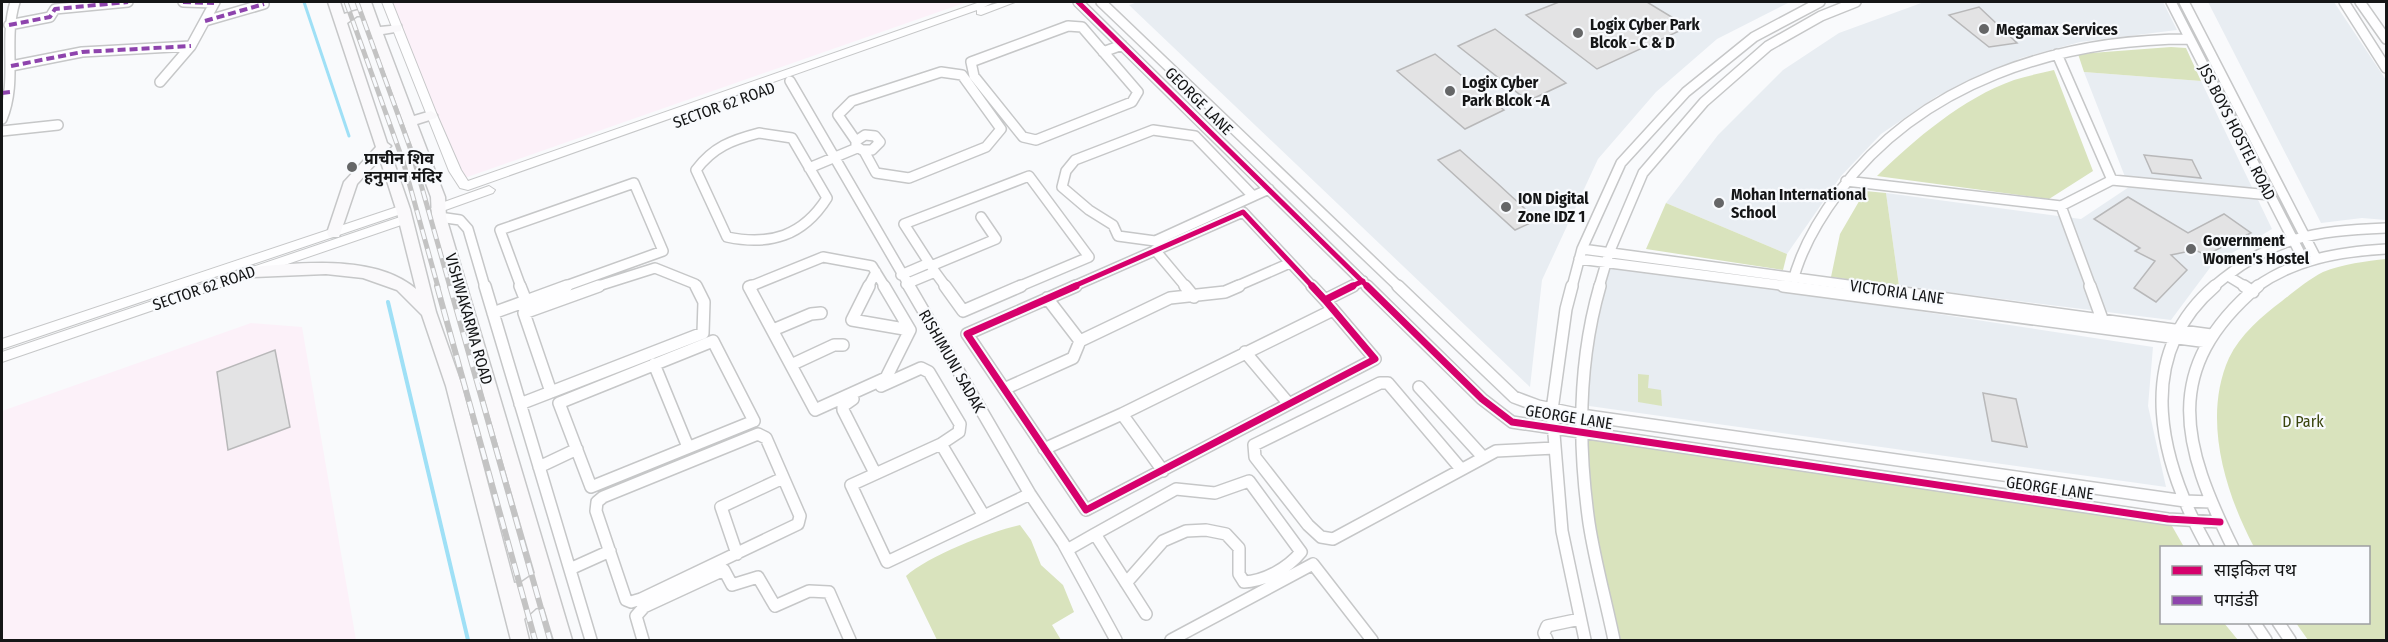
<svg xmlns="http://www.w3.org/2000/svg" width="2388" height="642" viewBox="0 0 2388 642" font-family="'Fira Sans Condensed','Noto Sans Devanagari',sans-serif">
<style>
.built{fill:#e8edf2}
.industrial{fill:#fcf1f9}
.green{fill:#d9e3bd}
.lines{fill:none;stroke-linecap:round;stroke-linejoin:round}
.stream-far1{stroke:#9fe0f6;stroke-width:3}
.stream{stroke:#9fe0f6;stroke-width:4}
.building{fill:#e3e3e4;stroke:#b8b8b9;stroke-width:1.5}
.minor-far1-casing{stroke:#c6c7c8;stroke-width:12}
.minor-casing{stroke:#c6c7c8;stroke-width:14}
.tertiary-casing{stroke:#c6c7c8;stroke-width:2}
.secondary-casing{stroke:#c6c7c8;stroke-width:3}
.minor-far1{stroke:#fefeff;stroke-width:9}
.minor{stroke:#fefeff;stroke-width:11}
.tertiary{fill:#fefeff;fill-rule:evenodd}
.secondary{fill:#faf9fb;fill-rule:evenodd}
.rail-far1-casing{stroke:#c3c3c3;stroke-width:5}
.rail-casing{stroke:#c3c3c3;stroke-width:6}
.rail-far1{stroke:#f8fafd;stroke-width:3;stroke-dasharray:10;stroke-linecap:butt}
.rail{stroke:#f8fafd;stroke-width:4;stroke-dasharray:12;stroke-linecap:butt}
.quiet{stroke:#8e44ad;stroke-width:4;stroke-dasharray:8 4;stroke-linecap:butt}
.cycleway-far1-casing{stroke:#f8fafd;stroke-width:8}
.cycleway-casing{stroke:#f8fafd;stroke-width:10}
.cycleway-far1{stroke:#d6006c;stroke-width:5}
.cycleway{stroke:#d6006c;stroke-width:7}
.poi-dot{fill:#656667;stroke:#f8fafd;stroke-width:2}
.labels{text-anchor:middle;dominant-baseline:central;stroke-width:4.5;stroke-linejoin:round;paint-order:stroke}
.poi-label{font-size:16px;font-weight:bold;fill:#151617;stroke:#f8fafd;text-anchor:start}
.street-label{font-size:16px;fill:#151617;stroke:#f8fafd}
.park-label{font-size:16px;fill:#3a450e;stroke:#f8fafd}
</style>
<rect width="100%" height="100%" fill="#f9fafc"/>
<path class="built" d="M1138,2H1790L1717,39L1656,92L1598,159L1542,280L1530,387L1129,5Z
M1924,2H2163L2177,30L2080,42L2021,58L1937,96L1881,134L1841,176L1787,254L1666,203L1718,135L1783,70L1839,33Z
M2208,2H2334L2386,80V220L2362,218L2321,223Z
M2084,72L2201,81L2272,229L2212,265L2171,320L1899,286L1886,193L2081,219L2129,187Z
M1619,265L2153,347L2148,406L2166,487L1582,405L1605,268Z"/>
<path class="industrial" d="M383,2H967L456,181Z
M251,323L302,327L356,640H2V411Z"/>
<path class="green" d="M2171,47L2186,48L2201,81L2084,72L2078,54Z
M2054,70L2093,171L2049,199L1877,176C1915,139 1963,98 2014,80C2027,76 2041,73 2054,70Z
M1865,191L1886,193L1899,286L1831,277L1840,234Z
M1666,203L1787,254L1783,270L1646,249Z
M2386,259V640H2308L2296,623L2368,622V548L2254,547C2225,492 2202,418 2229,358C2240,335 2262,316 2282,301C2295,291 2309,279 2323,272C2342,264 2367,261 2386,259Z
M1638,374L1649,375L1648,388L1661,390L1662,406L1638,402Z
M1583,433L2168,519L2184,547L2162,548V622L2224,623L2238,640H1617L1592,541Z
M1020,525L1031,540L1041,565L1063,585L1074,612L1052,625L1061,640H937L906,576C928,556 991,531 1020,525Z"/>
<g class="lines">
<path class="stream-far1" d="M304,2L349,136"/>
<path class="stream" d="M388,302L468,640"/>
</g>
<path class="building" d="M1559,2H1647L1688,27L1597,69L1526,15Z
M1979,7L2017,43L1989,47L1949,15Z
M1495,29L1566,83L1528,101L1458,46Z
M1435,54L1504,110L1465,129L1397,71Z
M1460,150L1497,183L1537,220L1515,230L1438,160Z
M2144,155L2192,160L2201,178L2152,173Z
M2128,197L2188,233L2224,214L2251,233L2206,255L2195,250L2171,255L2187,270L2156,302L2134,288L2155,261L2135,251L2140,248L2094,219Z
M275,350L290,427L228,450L217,372Z
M1983,393L2016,399L2027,447L1992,441Z"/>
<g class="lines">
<defs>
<path id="minor-far1" d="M183,2L214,3
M1078,2L1368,287
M1101,2L1399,287
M2171,2L2304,261
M2184,2L2316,258
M2344,2L2386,68
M2360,2L2386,39
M205,21L264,4
M9,25L50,17L55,9L128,2
M1068,26L1082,27L1138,92L1132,102L1036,140L1023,137L974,76L971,62Z
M1103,52L1122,45
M11,66L82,52L191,46
M790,81L910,287
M160,82L191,46L215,2
M2,119C18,81 3,41 15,2
M2,131L58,125
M759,133L792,138L827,198C803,236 770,246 727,237L696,170C713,147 732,140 759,133Z
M865,135L875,136L880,142L872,150H862L856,146V141Z
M856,141L838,115L852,101L941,72L962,75L1001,129L986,147L909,178L876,173L864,151
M809,168L857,148
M2112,180L2270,195
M1846,181L2061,206L2112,180L2057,54
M1253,196L1195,136L1153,130L1075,160L1066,171L1062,187L1089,210L1113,225L1118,236L1155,241L1269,189
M2061,206L2091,287
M439,217L460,220L468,229L485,287
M1582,249L1863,287
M1155,250L1186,287
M1579,259L1795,287
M931,266L996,239L981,217
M935,272L946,287
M935,272L904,224L1029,176L1089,257L1018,287
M901,275L929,263
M2228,276L2246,287
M906,284L935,272
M1792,285C1800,250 1818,220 1839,192C1921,82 2058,39 2190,39
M521,287L500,230L634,183L663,251L563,287
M595,287L655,268L695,284L697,287
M749,287L823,257L872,266L885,287
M868,287L876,272
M1072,287L1243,212L1313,287
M1235,287L1290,263
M1350,287L1363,281
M1572,287L1582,249L1621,163L1686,92L1754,37L1820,2
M1599,287L1609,253L1643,173L1704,102L1768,46L1821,16L1856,2
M2213,287C2272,237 2311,231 2386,228
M2256,287C2296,259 2338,252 2386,249"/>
<path id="minor" d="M485,286L591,640
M520,286L526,301
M752,286L749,287L815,410L886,378L910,330L884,286
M869,286L852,320L910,330
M909,286L1030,494L1063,543L1116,640
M945,286L963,311L1021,286
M1076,286L967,334L1086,510L1375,359L1325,300
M1185,286L1194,297
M1312,286L1325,300
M1367,286L1482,399L1512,422L2168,519L2220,522
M1398,286L1514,397L1538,406L1581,415L2185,501L2211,502
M1572,286L1566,309L1552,410L1562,531L1585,640
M1600,286C1578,362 1578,445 1589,523C1595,562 1606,601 1614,640
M1783,286L2208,342
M1852,286L2211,335
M2090,286L2102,319
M2244,286L2253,292
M1047,298L1080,341
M1325,300L1353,286
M526,301L567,286
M493,313L526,301
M773,330L811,314L821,313
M713,341L754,421L591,487L559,403Z
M1245,352L1289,404
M654,364L688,447
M791,365L834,345H843
M881,386L921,368L929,372L960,424L959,432L941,444
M1419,387L1483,457
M1004,389L1073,358L1080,341L1170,298L1225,292L1239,286
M551,392L524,313L599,286
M551,392L703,333L704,302L696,286
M853,399L843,406V410L875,473
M520,404L551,392
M1122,414L1163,471
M758,434L766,438L800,516L798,524L641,599L631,602L626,600L596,511L597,502L603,497Z
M941,444L984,516L887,562L851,485Z
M1044,449L1122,414L1333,310
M539,467L577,449
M1461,469L1388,383H1380L1254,445L1255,457L1308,525L1321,537L1333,539L1496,451L1555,448
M984,516L1030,494
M1095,534L1176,489L1215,493L1249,481L1301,552C1288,568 1265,581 1244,582L1239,574V548L1226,534L1206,530L1186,531L1163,541L1126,583
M2208,548C2161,464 2131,358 2215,286
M2233,548C2182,445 2160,369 2258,286
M1067,550L1095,534L1146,614
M737,554L721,507L783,478
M570,569L610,551
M2254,622L2266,640
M2278,622L2290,640
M643,640L636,616L644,607L724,570L732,585L758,577L775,606L809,591L829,592L850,640
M1171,640L1313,564L1372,640
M1547,640L1544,633L1547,626L1580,619"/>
<path id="tertiary" d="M382,2H392L437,115L461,170L468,181L980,2H994L984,7L1001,2H1015L981,15L977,14V10L468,190L460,188L449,171Z
M489,186L495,190L493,193L437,213L431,209L433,206Z
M403,205L407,206L409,209L407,212L2,349V339Z
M406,215L412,219L410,222L2,362V352Z"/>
<path id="secondary" d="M328,2H340L344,14L362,9L359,2H371L380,27L401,25V31L383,34L414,116L431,111L437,115L436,118L417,124L445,197L446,217L572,640H554L544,607L536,608L524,619L529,640H511L446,386L422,315L397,290L363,278L326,274L251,277L244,272L251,267C300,263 376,254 416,289L396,209L380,159L357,184L339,237H329L327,233L344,182L376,147ZM357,16H364L431,197L432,217L535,573L522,582L514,583L462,386L436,312L410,209L389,148L391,146L387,143L347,23Z"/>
</defs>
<use href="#minor-far1" class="minor-far1-casing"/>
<use href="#minor" class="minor-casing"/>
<use href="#tertiary" class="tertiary-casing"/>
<use href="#secondary" class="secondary-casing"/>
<use href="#minor-far1" class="minor-far1"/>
<use href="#minor" class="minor"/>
<use href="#tertiary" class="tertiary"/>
<use href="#secondary" class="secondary"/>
<defs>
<path id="rail-far1" d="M346,2L403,161L438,287
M357,2L413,156L450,287"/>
<path id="rail" d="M437,286L535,640
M450,286L550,640"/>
</defs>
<use href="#rail-far1" class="rail-far1-casing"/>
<use href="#rail" class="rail-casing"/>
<use href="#rail-far1" class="rail-far1"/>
<use href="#rail" class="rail"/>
<path class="quiet" d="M183,2L214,3
M205,21L264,4
M9,25L50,17L55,9L128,2
M11,66L82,52L191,46
M2,93L10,92"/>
<defs>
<path id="cycleway-far1" d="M1078,2L1368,287
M1072,287L1243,212L1313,287
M1350,287L1363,281"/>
<path id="cycleway" d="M1076,286L967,334L1086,510L1375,359L1325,300
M1312,286L1325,300
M1367,286L1482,399L1512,422L2168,519L2220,522
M1325,300L1353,286"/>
</defs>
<use href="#cycleway-far1" class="cycleway-far1-casing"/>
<use href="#cycleway" class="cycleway-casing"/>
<use href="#cycleway-far1" class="cycleway-far1"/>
<use href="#cycleway" class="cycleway"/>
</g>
<g class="poi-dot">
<circle cx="1984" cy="29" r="6"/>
<circle cx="1578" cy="33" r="6"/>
<circle cx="1450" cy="91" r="6"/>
<circle cx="352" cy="167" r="6"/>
<circle cx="1719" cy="203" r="6"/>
<circle cx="1506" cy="207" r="6"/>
<circle cx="2191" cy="249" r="6"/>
</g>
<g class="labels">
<g class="poi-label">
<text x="1590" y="24">Logix Cyber Park<tspan x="1590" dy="18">Blcok - C &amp; D</tspan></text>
<text x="1996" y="29">Megamax Services</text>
<text x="1462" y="82">Logix Cyber<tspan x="1462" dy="18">Park Blcok -A</tspan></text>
<text x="364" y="158">प्राचीन शिव<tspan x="364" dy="18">हनुमान मंदिर</tspan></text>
<text x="1731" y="194">Mohan International<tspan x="1731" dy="18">School</tspan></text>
<text x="1518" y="198">ION Digital<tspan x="1518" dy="18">Zone IDZ 1</tspan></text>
<text x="2203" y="240">Government<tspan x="2203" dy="18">Women's Hostel</tspan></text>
</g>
<g class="street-label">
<text transform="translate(1199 101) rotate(45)">GEORGE LANE</text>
<text transform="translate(724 105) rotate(-20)">SECTOR 62 ROAD</text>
<text transform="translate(2237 132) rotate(63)">JSS BOYS HOSTEL ROAD</text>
<text transform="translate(204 288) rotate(-19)">SECTOR 62 ROAD</text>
<text transform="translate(1897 292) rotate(8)">VICTORIA LANE</text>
<text transform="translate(469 319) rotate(74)">VISHWAKARMA ROAD</text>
<text transform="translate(952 361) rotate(60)">RISHIMUNI SADAK</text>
<text transform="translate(1569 417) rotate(9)">GEORGE LANE</text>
<text transform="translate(2050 488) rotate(8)">GEORGE LANE</text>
</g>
<g class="park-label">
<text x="2303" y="421">D Park</text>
</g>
</g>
<rect width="2388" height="642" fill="none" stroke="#151617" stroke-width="6"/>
<rect x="2160" y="546" width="210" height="78" fill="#f8fafd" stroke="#9d9fa1" stroke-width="1.5"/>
<rect x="2172" y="566" width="30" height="9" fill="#d6006c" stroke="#9d9fa1" stroke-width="1.5"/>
<text x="2214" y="576" font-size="18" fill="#151617">साइकिल पथ</text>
<rect x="2172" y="596" width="30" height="9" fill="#8e44ad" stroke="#9d9fa1" stroke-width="1.5"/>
<text x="2214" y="606" font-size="18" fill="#151617">पगडंडी</text>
</svg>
